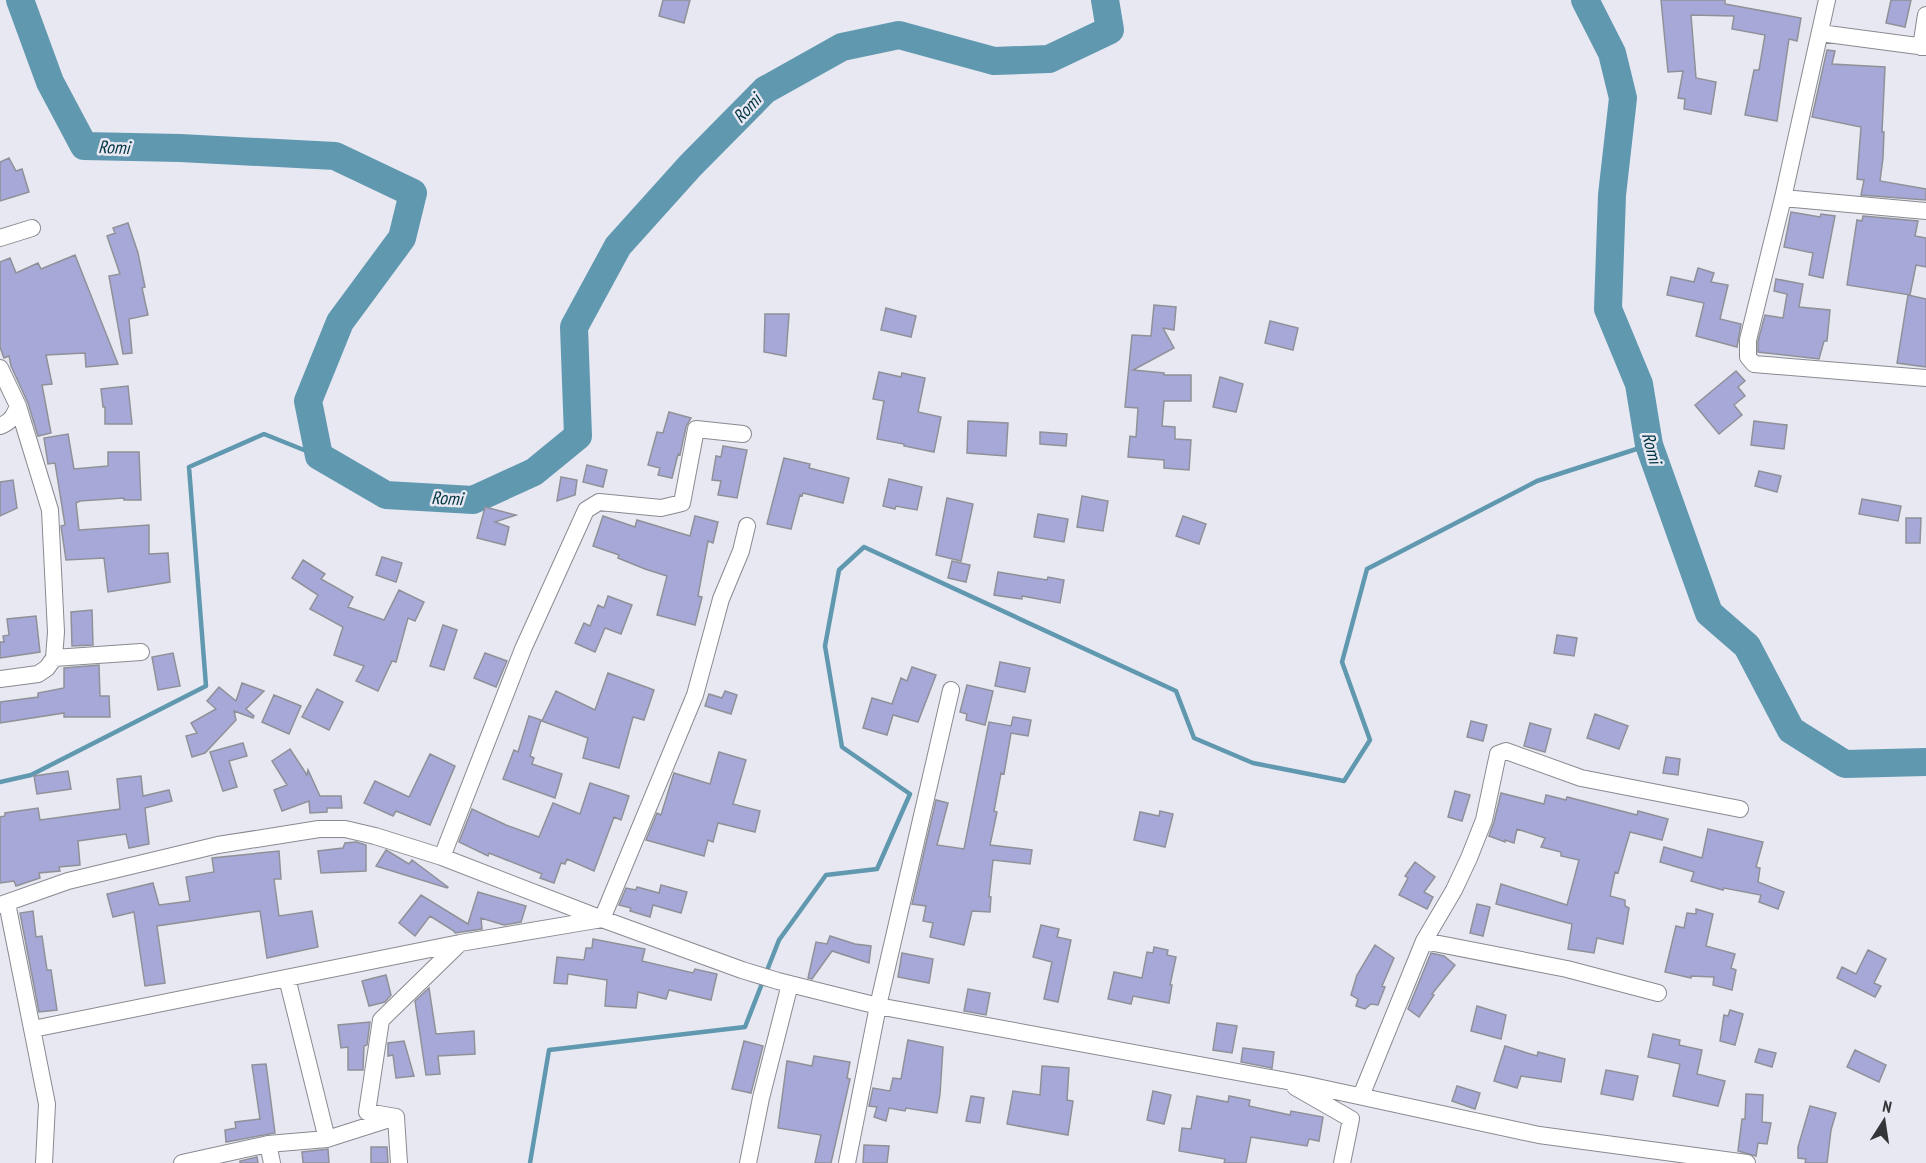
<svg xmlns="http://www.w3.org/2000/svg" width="1926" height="1163" viewBox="0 0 1926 1163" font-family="'PT Sans Narrow',sans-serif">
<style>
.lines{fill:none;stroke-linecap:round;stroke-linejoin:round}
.stream{stroke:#6098b0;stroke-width:4.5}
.river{stroke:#6098b0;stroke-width:28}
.building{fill:#a6a8d8;stroke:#909198;stroke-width:1.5}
.minor-casing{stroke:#898a91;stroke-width:18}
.minor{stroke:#fff;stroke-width:16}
.labels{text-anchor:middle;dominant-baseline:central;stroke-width:5;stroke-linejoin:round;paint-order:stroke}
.water-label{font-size:18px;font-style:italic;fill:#034;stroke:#e7e8f1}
</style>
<rect width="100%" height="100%" fill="#e7e8f1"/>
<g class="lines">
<path class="stream" d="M0,782L31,775L206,686L189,467L264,434L319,456
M766,973L779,940L826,875L877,869L910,794L842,747L825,646L839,570L864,547L1176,691L1194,738L1253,763L1344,781L1370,740L1342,662L1367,569L1537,481L1649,445
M530,1163L549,1050L745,1027L763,981"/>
<path class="river" d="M20,0L50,82L84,146L180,148L335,156L413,193L402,238L340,322L308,401L319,456L386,495L473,500L534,472L578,436L574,327L618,246L690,166L765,90L842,47L899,35L994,61L1049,59L1110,30L1105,0
M1585,0L1612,53L1623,98L1612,195L1608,309L1639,384L1649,445L1709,613L1747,646L1791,730L1845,764L1926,762"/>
</g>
<path class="building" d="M663,0H690L684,23L659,16Z
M1661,0H1725V4L1801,18L1797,41L1789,39L1777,121L1745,115L1754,70H1759L1765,35L1732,29L1734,16L1691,15L1696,78L1716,82L1711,114L1684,109L1685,99L1678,98L1683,71L1668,72Z
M1891,0H1911L1905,27L1886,23Z
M1827,50L1835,51L1832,64L1885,67L1882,132H1884L1883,158L1880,181L1926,189V200L1861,195L1864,180L1857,179L1861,127L1812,117Z
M9,158L16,171L22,169L29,192L0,201V162Z
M1791,212L1820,217L1821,214L1835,216L1823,278L1809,275L1813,253L1784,247Z
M1863,216L1918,221L1915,236L1926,238V267L1916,265L1910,295L1847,285L1857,220L1862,221Z
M128,223L138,253L145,287L142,288L148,315L129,319L132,353L123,354L109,276L120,274L107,236L115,233L113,228Z
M75,255L118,364L86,367L85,353L46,355L52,384L42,385L51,433L38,436L28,403L11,366L9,356L4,358L0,347V262L10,258L16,273L38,263L41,269Z
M1698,268L1714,273L1711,282L1728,285L1720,319L1741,324L1737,347L1696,336L1704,303L1667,295L1671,277L1694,282Z
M1776,279L1803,284L1799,307L1830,310L1827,341H1824L1819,359L1758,352V341L1765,315L1783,318L1787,294L1774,291Z
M1908,295L1926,299V367L1897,363Z
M1154,305L1176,307L1174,330L1163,328L1174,348L1133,370L1164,373V375H1191V401H1164L1162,426L1175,427V439L1191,440L1189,470L1164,468V460L1128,457L1130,436L1136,437L1138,408L1125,407L1132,335L1151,336Z
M886,308L916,316L911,337L881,330Z
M765,314H789L786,356L764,352Z
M1270,321L1298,328L1293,350L1265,343Z
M1736,371L1745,381L1738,387L1745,396L1734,405L1742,415L1719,434L1695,405Z
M879,372L901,377L902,373L925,378L918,412L941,417L934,452L904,446V444L877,439L884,401L873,399Z
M1220,377L1243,384L1236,412L1213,407Z
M128,386L132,424H105V407H103L101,389Z
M669,412L691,418L686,427L680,455L678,454L672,478L658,475L660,468L648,465L657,432L663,433Z
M968,421L1008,423L1006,456L967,453Z
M1754,421L1787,425L1784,449L1751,445Z
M1040,432L1067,434L1066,446L1040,444Z
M68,434L74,469L108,466V452H139L141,500H124V498L80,501L76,503L79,530L149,525V554L168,553L170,582L108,592L104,558L66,560L61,526L65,525L55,463L48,464L44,438Z
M723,446L747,450L737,498L718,495L721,481L712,480L716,456L721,457Z
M784,458L810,464L809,468L849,478L843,503L803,493L802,496L800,495L791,529L767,524Z
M587,465L607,470L603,487L583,482Z
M1759,471L1781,476L1777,492L1755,486Z
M561,477L577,480L575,495L557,501Z
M889,479L922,487L917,510L896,506L895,509L883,506Z
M13,480L17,508L0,516V482Z
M1082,496L1108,501L1103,531L1077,527Z
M947,498L973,504L961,561L936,555Z
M1862,499L1901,506L1898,521L1859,514Z
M485,507L516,515L495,522L509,527L505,545L477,538Z
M1038,514L1068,519L1064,542L1034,537Z
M603,516L635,527L637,520L690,536L695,516L718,522L713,543L708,541L698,596L702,597L695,625L657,615L667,576L645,569L618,558L619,555L593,546Z
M1183,516L1206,524L1199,544L1176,536Z
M1906,518H1921L1920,543H1906Z
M382,557L402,563L396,582L376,575Z
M303,560L325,574L321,579L353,597L348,607L384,620L399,590L424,602L415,621L408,618L396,662L392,661L378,691L356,681L364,666L334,655L343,627L310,609L318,595L292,578Z
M952,561L970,565L966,582L948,578Z
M998,572L1047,580L1048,577L1064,580L1060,603L1022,596V599L994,595Z
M608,596L632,605L621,634L605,628L595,652L575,643L584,623L590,626L598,605L604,608Z
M92,610L93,645L72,646L71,612Z
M36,616L40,652L0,658V642H4L3,636L9,635L7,619Z
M443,625L457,630L444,670L430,666Z
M1557,635L1577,638L1574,656L1554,653Z
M173,653L180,686L158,690L152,657Z
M485,653L507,661L496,687L474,678Z
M1000,662L1030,668L1025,692L995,686Z
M99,665L100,696H109L110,717H64V713L0,723V702L38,697V693L64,688V668Z
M912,667L936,675L918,722L893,715L887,735L863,728L872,698L892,704L901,678L907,681Z
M608,673L654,690L644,720L633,717L619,768L583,758L588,738L542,721L556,691L595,710Z
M242,683L264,691L246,709L254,716L253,718L234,711L236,720L205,753L192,757L186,736L197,733L191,723L216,709L207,701L219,687L236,701Z
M967,685L993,691L985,725L966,720L967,714L960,712Z
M317,689L343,702L329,730L302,717Z
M725,691L737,695L731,714L705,706L709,694L722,698Z
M274,695L301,706L289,734L262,722Z
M1595,714L1628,726L1619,749L1587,738Z
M529,716L541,720L530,756L534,758L532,764L562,774L555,798L503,779L514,750L518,752Z
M1013,717L1031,720L1028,736L1011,733L1004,774L1001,773L994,811L997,812L990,845L1032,850L1030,864L993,860L989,897H991L990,912L972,911L964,945L930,937L933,923L923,921L926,906L912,904L936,800L948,803L937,845L964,849L989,722L1011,726Z
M1471,721L1487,725L1483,741L1467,737Z
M1530,723L1551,729L1545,752L1524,746Z
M243,743L247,756L229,761L237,787L223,791L210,752Z
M290,749L307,775L308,770L320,796H341L342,808H327V812L310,813L309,801L282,811L274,790L287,785L272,761Z
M719,752L746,760L733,804L760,811L755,832L718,823L713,842L708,840L704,856L646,840L657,813L661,815L674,773L710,784Z
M430,754L455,766L430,825L396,811L393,816L364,803L375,781L409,797Z
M1666,757L1680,759L1678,775L1663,773Z
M68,771L71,789L37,794L34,776Z
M141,776L143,796L169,790L172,801L145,808L149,844L129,848L126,834L78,841L80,865L59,867L60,871L39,873L40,878L16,886L14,881L0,883V817L5,816V813L38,808L40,820L120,809L117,779Z
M590,783L629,796L621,820L614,817L594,871L567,859L565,864L561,863L554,883L540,878L542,874L489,853L488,856L459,842L472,809L506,825L539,837L553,803L580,814Z
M1455,791L1470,795L1462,821L1448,817Z
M1501,793L1544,804L1546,795L1566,800L1567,797L1637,815L1638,811L1668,819L1662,840L1630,832L1618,873L1615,872L1610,896L1625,900V906L1629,908L1623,944L1597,938L1594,953L1568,949L1572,924L1496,904L1501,884L1567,905L1579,860L1561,856V852L1541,847L1545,838L1517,829L1514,843L1505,840V842L1489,836L1494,822Z
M1160,811L1173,814L1165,847L1134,840L1140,812L1159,816Z
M1708,829L1763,842L1756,867L1760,868L1758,882L1784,892L1778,909L1759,902L1761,895L1724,888L1723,890L1691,881L1694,872L1660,862L1664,847L1702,858Z
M356,842L366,845V871L321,873L318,851L343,848L345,843Z
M386,850L409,864L412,860L448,887L447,888L376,866Z
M279,851L281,879H274L279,916L312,911L318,947L267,958L260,911L157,926L165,983L145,986L134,912L113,917L107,894L153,883L159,905L190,901L186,877L214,872L212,858Z
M1415,862L1435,877L1424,892L1433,897L1427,909L1399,895L1408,878L1405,876Z
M661,885L687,892L681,913L653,905L650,917L630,911L631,908L619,905L626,888L636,890L637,887L659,893Z
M478,892L526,906L521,922L504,925L481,918L482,929L455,933L454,931L430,916L415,936L399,923L421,895L468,924Z
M1477,904L1490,907L1483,936L1470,933Z
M1696,909L1713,914L1706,946L1735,954L1731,968L1736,970L1732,990L1713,985L1714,977L1691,976V978L1665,972L1676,926L1684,928L1687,913L1696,914Z
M33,911L36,937L42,936L47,970H51L57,1010L39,1012L20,913Z
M1041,925L1059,929L1057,937L1071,940L1058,1002L1044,999L1052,962L1033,957Z
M830,936L855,944L871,946L869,963L832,951L812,979L808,978L816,942L827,944Z
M593,939L645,949L642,961L693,973L695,969L717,974L711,1000L669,990L666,999L638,992L636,1008L605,1006L607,980L568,974L567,984L554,983L557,957L584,960L586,948H592Z
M1375,945L1394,958L1382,986L1385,987L1378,1005L1371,1004L1365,1009L1356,1006L1358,999L1351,995L1357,975Z
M1154,947L1168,950L1167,955L1176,957L1170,985H1172L1169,1003L1133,996L1131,1004L1108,999L1114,972L1142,978L1147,952L1153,953Z
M1868,950L1886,959L1874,983L1881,986L1875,997L1837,978L1842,967L1856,974Z
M902,953L933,959L929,983L898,977Z
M1431,953L1444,956L1455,965L1432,994L1434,995L1419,1017L1408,1009Z
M386,975L391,995L385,1002L369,1006L362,981Z
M429,988L436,1034L474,1031L475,1054L438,1056L440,1074L426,1075L415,1001Z
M968,989L990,993L986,1015L964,1011Z
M1477,1006L1506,1015L1501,1039L1471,1031Z
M1730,1010L1743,1014L1735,1045L1720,1041L1724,1015L1728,1016Z
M370,1022L367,1045L364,1046L363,1070H348V1047L341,1048L338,1025Z
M1217,1023L1237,1026L1232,1053L1213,1050Z
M1653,1034L1680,1040L1679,1045L1702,1050L1697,1074L1725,1081L1718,1106L1673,1096L1680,1064L1648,1057Z
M908,1040L943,1047L940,1094L937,1113L906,1108L905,1111L889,1108L886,1121L874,1117L877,1107L869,1106L873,1088L890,1091L893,1078L901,1079Z
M404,1041L414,1076L396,1078L393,1055L388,1056V1043Z
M744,1041L763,1046L751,1093L732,1089Z
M1505,1046L1537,1056L1538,1052L1565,1059L1561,1082L1521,1076L1517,1088L1494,1081Z
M1243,1048L1274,1052L1272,1068L1241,1062Z
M1759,1049L1776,1053L1772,1067L1755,1062Z
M1855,1050L1886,1065L1879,1082L1847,1067Z
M814,1056L850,1062L847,1078L850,1079L831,1163H815L821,1135L778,1128L787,1061L812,1066Z
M266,1064L275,1133L226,1142L225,1130L236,1128L235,1122L260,1119L252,1065Z
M1042,1066L1069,1068L1067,1100L1073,1101L1068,1135L1007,1124L1013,1091L1040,1095Z
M1606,1070L1638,1076L1633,1100L1601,1094Z
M1457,1086L1480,1093L1475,1109L1452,1101Z
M1153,1091L1171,1095L1164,1124L1147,1120Z
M1746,1094L1763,1095L1762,1122L1771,1123L1767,1144L1758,1143L1756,1156L1738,1151L1742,1119H1745Z
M971,1096L984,1098L980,1123L966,1121Z
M1197,1096L1228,1102L1229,1096L1250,1100L1249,1106L1290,1115L1291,1111L1323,1117L1319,1141L1309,1139L1307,1146L1251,1137L1246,1163H1224L1225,1159L1179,1151L1182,1128L1191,1129Z
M1810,1106L1836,1113L1831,1130L1827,1163H1805L1806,1159L1798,1158V1147Z
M864,1145L889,1146L887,1163H863Z
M371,1147H387L388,1163H371Z
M328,1149L329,1163H303L302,1152Z
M257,1157L258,1163H240V1161Z"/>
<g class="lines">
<defs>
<path id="minor" d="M1827,0L1783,198L1748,340V357L1754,364L1926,378
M1820,33L1926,47
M1921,47L1926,15
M1783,198L1926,211
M0,238L32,228
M0,368L18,406L50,510L56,632L54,658L47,668L38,674L0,679
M0,426C11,422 14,416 18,406
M54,658L141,652
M442,857L523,649L586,510L599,502L661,508L682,503L696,429L743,434
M7,903L47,1104L44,1163
M0,905L68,881L218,845L319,829H345L375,836L442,857L602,919L742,970L778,981L878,1006L1303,1084L1539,1135L1747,1163
M1424,941L1567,969L1658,993
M287,978L327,1139
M33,1029L460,943L602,919L695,695L721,599L741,551L747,526
M1295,1087L1351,1119L1342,1163
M1361,1096L1424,941L1454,890L1469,858L1484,820L1498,754L1506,751L1581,778L1740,809
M396,1117L399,1163
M268,1144L272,1163
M182,1163L268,1144L327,1139L396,1117L367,1112L381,1020L460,943
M748,1163L761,1098L790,984
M847,1163L878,1006L951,690"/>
</defs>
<use href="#minor" class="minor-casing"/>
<use href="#minor" class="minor"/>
</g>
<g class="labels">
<g class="water-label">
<text transform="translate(747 108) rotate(-47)">Romi</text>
<text transform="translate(114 147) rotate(2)">Romi</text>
<text transform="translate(1652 448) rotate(75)">Romi</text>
<text transform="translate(447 498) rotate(3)">Romi</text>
</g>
</g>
<g transform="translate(1884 1121) rotate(12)" stroke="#e7e8f1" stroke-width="4.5" paint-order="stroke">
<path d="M0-4.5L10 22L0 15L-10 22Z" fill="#343538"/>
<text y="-9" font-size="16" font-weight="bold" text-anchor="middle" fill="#343538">N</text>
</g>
</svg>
